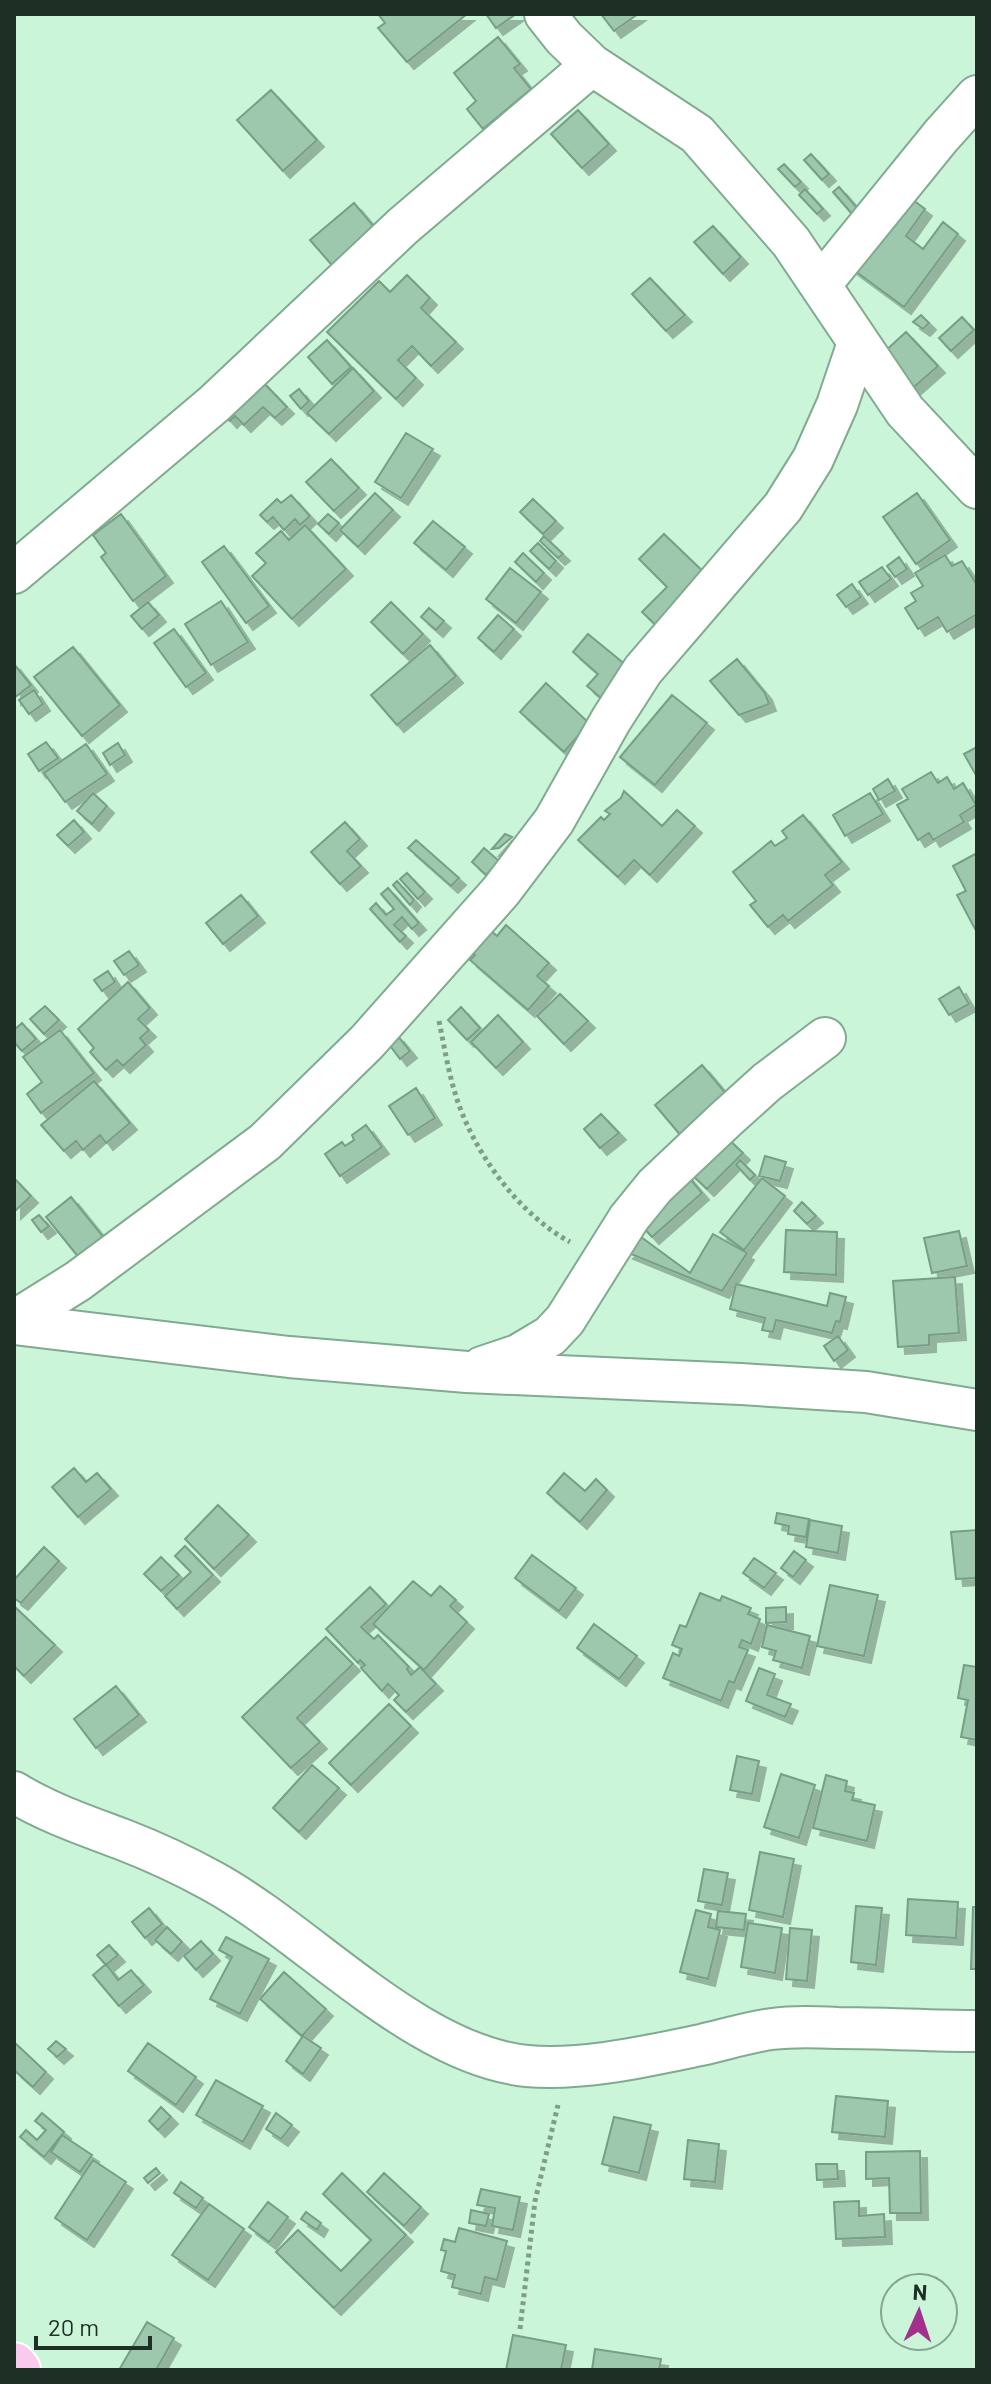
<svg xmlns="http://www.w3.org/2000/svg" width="991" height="2384" viewBox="0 0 991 2384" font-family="Barlow,sans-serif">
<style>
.building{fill:#9ec8ad;stroke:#769f85;stroke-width:2;filter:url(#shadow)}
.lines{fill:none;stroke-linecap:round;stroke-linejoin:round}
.minor-casing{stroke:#81aa90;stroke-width:44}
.major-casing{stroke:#fff;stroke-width:48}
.path{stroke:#7e9e8a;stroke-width:5;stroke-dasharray:4 4;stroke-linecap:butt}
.minor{stroke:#fff;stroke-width:40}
.major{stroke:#facaee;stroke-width:44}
</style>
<defs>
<filter id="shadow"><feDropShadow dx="7" dy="7" stdDeviation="0" flood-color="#0004"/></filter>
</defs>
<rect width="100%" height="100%" fill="#caf5d9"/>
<path class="building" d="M378,14H467L407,62L378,28L385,23Z
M486,14H516L496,28Z
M601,14H638L614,31Z
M498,37L520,64L514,68L531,89L483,129L467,109L476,101L454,73Z
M271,90L317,140L283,171L237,120Z
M578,110L609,144L582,168L551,134Z
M811,154L829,174L822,180L804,160Z
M784,164L801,182L795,187L778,169Z
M839,187L858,209L852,214L833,192Z
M805,189L823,209L817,214L799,195Z
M905,194L925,209L906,236L923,249L943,222L958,234L904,307L851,268Z
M354,203L381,235L337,271L310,240Z
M713,226L741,257L723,274L694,242Z
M407,275L430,298L421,308L456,342L431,366L412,346L398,360L416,378L396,399L327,332L379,281L390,292Z
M650,278L685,315L666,331L632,294Z
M921,315L929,323L923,329L913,322Z
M962,317L974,330L951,351L939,338Z
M906,332L938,366L914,387L882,354Z
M327,340L351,367L332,384L308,357Z
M353,368L374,391L329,434L307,413Z
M258,377L287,407L275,418L263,407L244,425L235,416L230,421L221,411Z
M299,389L309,401L301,409L290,396Z
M406,433L433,449L401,498L375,482Z
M331,459L359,488L334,511L306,482Z
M375,493L393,510L358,547L340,530Z
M917,493L950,540L916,564L883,517Z
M291,495L310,516L300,525L295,519L284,530L273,517L267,522L260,515L277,499L281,503Z
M533,499L556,521L543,534L520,512Z
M121,514L166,576L133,601L101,557L106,553L93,535Z
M328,514L339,523L329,534L318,524Z
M433,521L465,547L446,570L414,543Z
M305,525L346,569L292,619L252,576L266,563L256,553L281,531L289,540Z
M664,534L711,579L661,630L642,612L667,587L639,559Z
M544,536L563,554L558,558L540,541Z
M538,543L556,561L549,569L530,551Z
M224,546L269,606L246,623L202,562Z
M523,553L544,573L536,582L515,562Z
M945,555L952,566L962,561L977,585V614L947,632L938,617L918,629L905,608L916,601L911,593L923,586L915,573Z
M899,557L907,569L895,577L887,566Z
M882,567L891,579L868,595L859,582Z
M510,568L541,592L516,623L486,599Z
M852,584L861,597L846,607L837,595Z
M221,601L248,642L211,665L185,624Z
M148,602L159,615L142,629L131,616Z
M391,602L423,634L403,654L371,622Z
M429,608L444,621L436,630L421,617Z
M498,615L514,629L494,652L478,638Z
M174,629L206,673L186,687L154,643Z
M588,634L627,666L601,698L587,686L598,674L573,652Z
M430,645L456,676L397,725L371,695Z
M73,647L120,705L82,736L34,677Z
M737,659L765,693L769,704L739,715L710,681Z
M14,664L31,685L14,698Z
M546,683L589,723L564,752L520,712Z
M34,690L43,704L29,714L19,700Z
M672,695L707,723L655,785L620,757Z
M46,742L58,758L39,771L28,754Z
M118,743L125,755L110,765L103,753Z
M86,744L107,774L65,802L44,773Z
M977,747V777L964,754Z
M931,772L938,783L947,777L954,789L963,783L976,805L960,815L964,822L933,840L929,833L918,840L897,805L908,799L902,789Z
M888,779L895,791L879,800L873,789Z
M624,791L662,826L677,810L695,826L650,875L634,860L618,877L578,840L601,817L604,820L610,814L605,811L621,798Z
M93,793L107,806L92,824L77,811Z
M870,793L883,814L845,836L833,815Z
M803,815L842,862L825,875L833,885L788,921L783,915L768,927L750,905L756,901L733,872L771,841L775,846L787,838L782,831Z
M74,820L84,832L68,846L57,835Z
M345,822L360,839L347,851L361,866L340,884L311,852Z
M505,834L512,837L499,848L492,849Z
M416,840L459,878L451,886L408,848Z
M484,848L499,861L486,875L472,862Z
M977,853V928L975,929L957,895L966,891L953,866Z
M407,873L425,892L418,899L400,879Z
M397,881L414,900L410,905L393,885Z
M388,888L419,923L412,929L402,917L394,925L406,936L400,942L370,909L376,903L386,915L394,909L381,894Z
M241,895L258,916L223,944L206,923Z
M506,925L549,963L537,976L549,986L528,1010L470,960L475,955L468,948L486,927L497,936Z
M129,951L139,965L124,975L114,961Z
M108,971L115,982L102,991L94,980Z
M128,982L150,1008L138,1019L149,1030L140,1038L146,1045L123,1066L117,1060L106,1070L90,1052L94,1048L78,1029Z
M959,987L969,1004L949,1015L939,999Z
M560,994L588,1021L564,1044L537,1016Z
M45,1006L59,1020L44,1034L30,1019Z
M461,1007L480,1028L467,1040L448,1020Z
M498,1015L523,1042L496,1068L471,1042Z
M22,1023L36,1039L22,1051L14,1042V1030Z
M60,1030L94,1073L41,1113L27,1094L42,1082L23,1057Z
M397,1035L410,1051L400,1059L388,1043Z
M702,1065L734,1103L687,1143L655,1105Z
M94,1081L130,1123L106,1143L100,1135L83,1150L76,1141L64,1151L41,1125Z
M416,1088L435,1118L408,1135L389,1106Z
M601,1114L619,1133L600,1148L584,1129Z
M366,1125L382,1147L340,1176L325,1154L342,1142L345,1146L354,1140L352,1135Z
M722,1133L743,1153L707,1189L686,1169Z
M765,1156L786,1162L780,1181L759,1176Z
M740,1160L755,1175L750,1180L736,1165Z
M686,1174L702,1193L652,1237L635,1218Z
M14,1178L31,1196L14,1212Z
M762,1178L785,1196L744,1250L720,1232Z
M71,1197L105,1239L80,1259L46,1217Z
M802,1202L816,1216L807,1224L794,1211Z
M39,1215L49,1226L41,1232L32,1220Z
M786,1230L837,1232L836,1275L784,1272Z
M959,1231L967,1266L932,1273L924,1238Z
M713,1234L747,1253L722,1291L626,1252L641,1237L690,1273Z
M955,1277L959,1333L929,1335V1345L898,1347L893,1281Z
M736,1284L827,1306L830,1293L846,1297L840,1322L836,1321L832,1333L776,1320L773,1332L762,1330L765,1318L730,1309Z
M838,1336L848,1350L834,1361L824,1346Z
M74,1468L86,1482L97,1473L111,1489L78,1517L52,1487Z
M564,1473L585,1491L596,1479L607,1490L580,1522L547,1493Z
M218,1505L249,1535L214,1569L185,1539Z
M777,1513L809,1519L806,1537L788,1534L789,1526L775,1523Z
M810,1520L842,1526L838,1553L806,1547Z
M977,1530V1578L956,1579L951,1532Z
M185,1546L213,1575L177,1609L165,1596L191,1572L175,1556Z
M44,1547L59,1561L21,1603L14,1598V1580Z
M794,1551L806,1560L793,1577L781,1568Z
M532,1555L576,1588L559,1611L515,1578Z
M161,1557L179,1575L161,1591L144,1574Z
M754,1558L776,1573L764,1588L743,1573Z
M413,1581L431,1596L440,1586L456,1600L450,1606L467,1622L424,1670L373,1624Z
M830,1585L878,1595L864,1656L817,1646Z
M370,1587L386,1604L361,1627L374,1639L378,1635L409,1667L407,1669L411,1675L420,1667L436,1684L406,1712L394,1700L399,1695L388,1684L382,1691L361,1668L365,1665L360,1660L358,1663L326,1629Z
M700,1593L720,1601L722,1596L751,1608L748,1614L760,1619L751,1644L742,1640L739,1647L748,1650L734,1683L729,1681L721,1701L663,1678L673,1653L679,1656L682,1649L672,1645L680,1625L686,1627Z
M14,1606L55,1645L24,1676L14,1666Z
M786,1607V1622L766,1623V1608Z
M594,1624L637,1656L619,1679L577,1648Z
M767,1625L810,1636L802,1668L773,1660L776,1651L762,1647Z
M326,1637L353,1664L297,1718L320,1742L291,1768L242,1717Z
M964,1665L977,1667V1740L961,1737L968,1700L958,1698Z
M759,1668L775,1674L767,1695L791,1704L785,1717L746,1701Z
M116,1686L139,1715L96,1748L74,1719Z
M389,1704L411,1726L351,1785L329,1763Z
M737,1756L759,1761L752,1794L730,1790Z
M312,1765L339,1788L299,1832L273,1808Z
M781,1774L815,1785L799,1838L764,1827Z
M826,1775L847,1781L845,1791L854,1793L852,1800L875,1805L867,1841L813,1828Z
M760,1852L794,1859L783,1917L749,1910Z
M704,1869L728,1873L722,1905L698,1901Z
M908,1899L958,1902L956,1938L906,1935Z
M856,1906L882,1908L876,1965L851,1962Z
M973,1907H977V1969H971Z
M149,1908L162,1924L145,1938L132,1922Z
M696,1910L711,1914L708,1927L720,1930L708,1979L680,1972Z
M718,1911L746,1914L744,1930L716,1927Z
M748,1923L782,1928L775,1973L741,1967Z
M167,1927L182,1942L171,1954L155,1940Z
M790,1928L812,1930L807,1981L786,1979Z
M226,1937L269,1959L240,2014L210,1999L232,1957L219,1950Z
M201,1941L213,1954L196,1970L184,1956Z
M109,1945L118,1955L106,1965L97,1955Z
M106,1964L118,1980L131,1970L144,1985L119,2006L93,1975Z
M284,1972L326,2009L302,2036L260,1999Z
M303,2036L321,2048L303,2074L286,2061Z
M56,2041L66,2049L57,2057L48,2049Z
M14,2042L46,2072L33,2087L14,2070Z
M148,2043L196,2077L176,2105L128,2071Z
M216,2080L263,2106L243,2142L196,2115Z
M836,2096L888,2101L885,2137L832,2132Z
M161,2107L171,2117L158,2130L149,2121Z
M42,2113L64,2132L44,2157L20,2137L26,2130L37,2140L46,2130L35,2121Z
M276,2113L292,2125L281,2139L266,2129Z
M614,2117L651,2125L639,2173L602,2164Z
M62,2135L92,2155L80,2172L51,2152Z
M688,2140L719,2144L715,2182L684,2179Z
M920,2151L921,2213H890L889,2178L866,2179V2152Z
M93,2160L126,2182L87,2240L55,2218Z
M816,2164H837L838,2179L817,2180Z
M156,2168L160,2173L148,2183L144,2178Z
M342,2173L406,2235L334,2308L276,2252L298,2230L341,2271L371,2240L323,2194Z
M384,2173L421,2207L404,2226L367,2192Z
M181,2182L203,2198L196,2208L174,2193Z
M481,2189L520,2197L513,2230L492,2226L495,2208L477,2205Z
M859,2201V2216L884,2214L885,2237L836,2239L834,2202Z
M268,2202L288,2217L269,2242L249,2227Z
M209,2204L244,2229L208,2280L172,2255Z
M471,2210L489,2214L486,2226L469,2223Z
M306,2212L321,2223L317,2230L301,2219Z
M459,2228L507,2241L497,2280L485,2277L481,2294L452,2287L455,2275L441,2271L446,2251L441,2250L444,2239L455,2242Z
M147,2322L174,2338L156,2370H119Z
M513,2335L566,2345L561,2370H506Z
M595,2349L661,2359L659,2370H592Z"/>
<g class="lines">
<defs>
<path id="minor" d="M545,14L564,38L592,65L697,134L791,242L905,411L977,488
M821,284L941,136L977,96
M14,573L214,404L403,226L592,65
M14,1321L78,1281L265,1142L367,1042L501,891L554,821L611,720L643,670L783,507L813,459L837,405L858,343
M14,1324L289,1357L467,1372L741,1384L866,1392L977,1410
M482,1367L518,1355L550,1336L565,1320L629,1218L655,1186L726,1119L767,1082L825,1038
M14,1792C48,1813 87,1826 124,1840C155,1852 183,1865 212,1881C309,1934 416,2055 527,2066C583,2071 647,2056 701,2045C724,2040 748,2032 772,2029C794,2026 816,2027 838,2028C884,2028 931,2031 977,2031"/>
<path id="major" d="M14,2365L18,2370"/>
</defs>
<use href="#minor" class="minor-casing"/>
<use href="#major" class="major-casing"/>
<path class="path" d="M439,1021C444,1045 448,1070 455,1093C472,1150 517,1213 570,1242
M520,2329L535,2201L558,2105"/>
<use href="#minor" class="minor"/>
<use href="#major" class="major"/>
</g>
<rect width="991" height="2384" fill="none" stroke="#1e2f25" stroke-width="32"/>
<g transform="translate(919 2312) rotate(3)"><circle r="38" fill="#caf5d9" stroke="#85a691" stroke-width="2"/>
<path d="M0-6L14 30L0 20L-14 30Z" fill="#a2308c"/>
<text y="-12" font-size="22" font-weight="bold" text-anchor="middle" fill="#1e2f25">N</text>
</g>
<path d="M36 2336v12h114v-12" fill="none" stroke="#1e2f25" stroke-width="4"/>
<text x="48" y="2336" font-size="24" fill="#1e2f25" stroke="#caf5d9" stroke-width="6" paint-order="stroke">20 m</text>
</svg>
